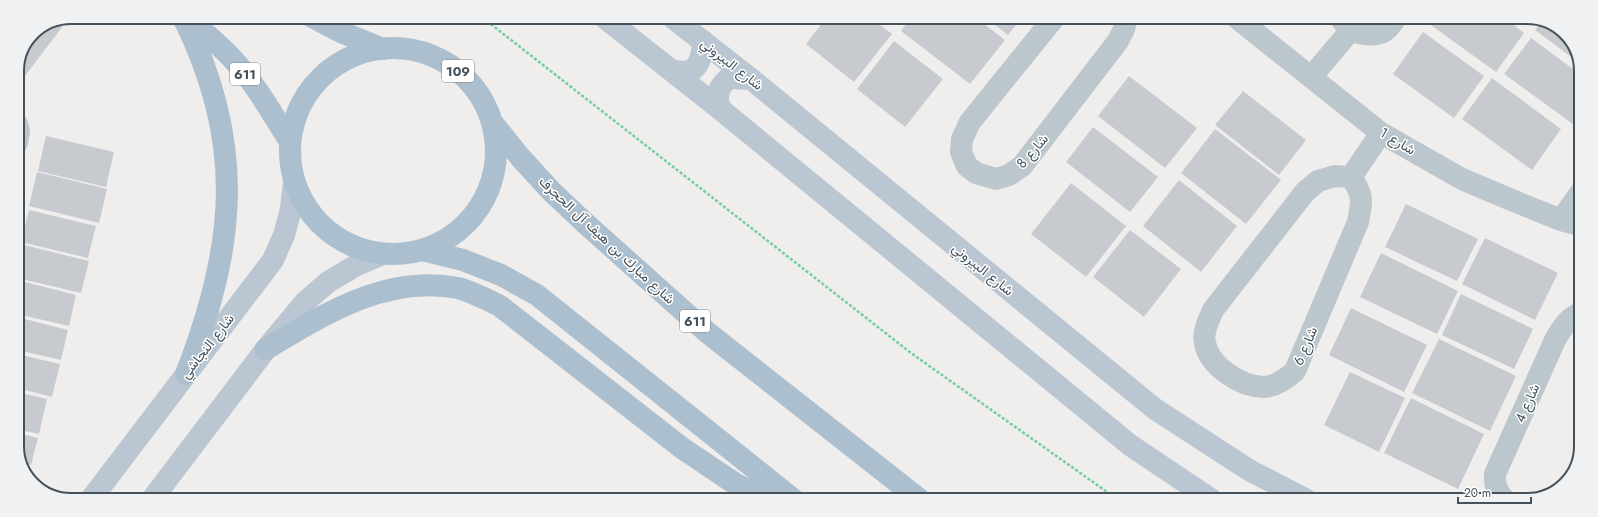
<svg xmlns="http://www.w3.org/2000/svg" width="1598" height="517" viewBox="0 0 1598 517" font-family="Jost,Vazirmatn,sans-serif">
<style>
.building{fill:#c7cbd0}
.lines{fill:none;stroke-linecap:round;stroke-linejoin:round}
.path{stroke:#70d09a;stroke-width:2.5;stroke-dasharray:3 2;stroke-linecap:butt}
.street{stroke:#bbc6cd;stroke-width:22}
.secondary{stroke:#bac7d2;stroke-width:22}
.primary{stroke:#abbfce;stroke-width:22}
.labels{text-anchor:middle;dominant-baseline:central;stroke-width:3;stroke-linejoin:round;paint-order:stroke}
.shield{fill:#fff;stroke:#7d868c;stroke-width:1}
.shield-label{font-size:13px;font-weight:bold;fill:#45525b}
.street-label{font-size:14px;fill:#45525b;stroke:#fff}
.rim{fill:none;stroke:#45525b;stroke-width:2}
</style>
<rect width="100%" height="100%" fill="#f0eded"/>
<path class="building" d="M69,18L25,76L17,70L33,33Z
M826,18H871L892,34L854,82L806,44Z
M911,18H976L1005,40L970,84L901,31Z
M986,18H1021L1008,35Z
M1432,19H1506L1524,33L1496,72L1428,23Z
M1543,20L1568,36L1579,63L1535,30Z
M1423,32L1484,76L1454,118L1393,74Z
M1531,38L1581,75V116L1574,125L1504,74Z
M894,41L943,79L905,127L857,89Z
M1129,76L1197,128L1165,168L1098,116Z
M1492,78L1561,129L1532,170L1462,119Z
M1243,91L1306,140L1279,175L1215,125Z
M1093,127L1158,177L1130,212L1066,162Z
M1215,129L1281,180L1246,224L1181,173Z
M46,136L114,152L106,187L38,171Z
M37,172L107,189L99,223L29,206Z
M1179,180L1237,226L1201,272L1143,226Z
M1071,183L1126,226L1086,277L1031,234Z
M1406,204L1478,239L1457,281L1385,247Z
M29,210L96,226L88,258L21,242Z
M1130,230L1181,269L1144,317L1093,277Z
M1485,238L1558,273L1535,320L1462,284Z
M20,244L89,261L81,293L17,278V255Z
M1381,253L1458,291L1437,334L1360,297Z
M17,280L76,295L69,326L17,314Z
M1461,294L1533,329L1514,369L1442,335Z
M1351,308L1427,345L1404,392L1329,355Z
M17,317L68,330L61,360L17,350Z
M1439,339L1516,376L1490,431L1412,393Z
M17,354L60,364L52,397L17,388Z
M1350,372L1405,398L1379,452L1324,425Z
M17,392L47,399L39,434L17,429Z
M1411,398L1484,434L1458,489L1384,453Z
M17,433L38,438L31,465L22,463L17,450Z"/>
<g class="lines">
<path class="path" d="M483,18L911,353L1117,499"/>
<path class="street" d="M1054,18L970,122L962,139L961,152L967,166L976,173L996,179L1009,175L1022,166L1118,41L1124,29L1127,18
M1238,19L1381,133L1462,179L1514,201L1561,220L1580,225
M1341,19L1350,31C1361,34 1378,38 1387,29C1390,27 1393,22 1395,19
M1312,76L1350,31
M17,124L19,131L17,143
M1335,176L1351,177C1364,196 1362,201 1358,222L1295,371C1286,379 1275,387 1263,387C1240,386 1209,366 1205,343C1202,332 1209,320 1213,310L1305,192L1318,181Z
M1351,177L1381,133
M1561,220L1580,193
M1505,500C1497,493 1494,485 1495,474L1555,340C1562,328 1567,319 1580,313"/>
<path class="secondary" d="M605,18L720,109L1130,445L1212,500
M673,18L751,79L1155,409L1249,470L1307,500
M672,70C696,77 702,63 703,41
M720,109C716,95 717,88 729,78L751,79
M92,498L273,260L284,235L291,209L294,181
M153,498L266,349L305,302L328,282L355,266L383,254"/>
<path class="primary" d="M183,17C246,143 236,246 186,374
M312,17L341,32L383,49
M187,18C207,34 227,51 243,71C261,93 275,118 290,142
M290 151a103 103 0 1 1 206 0a103 103 0 1 1-206 0Z
M492,122L520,157L551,191L585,223L708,333L919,499
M422,250L463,260L501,275L537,295L793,499
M266,349C324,314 387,274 458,288C473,292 486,299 500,306L682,448L734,483L766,499"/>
</g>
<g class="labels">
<g class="shield">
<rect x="442" y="60" width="32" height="22" rx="3"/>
<rect x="230" y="63" width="30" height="22" rx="3"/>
<rect x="680" y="310" width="30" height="22" rx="3"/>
</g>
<g class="shield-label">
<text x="458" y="71">109</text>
<text x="245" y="74">611</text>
<text x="695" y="321">611</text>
</g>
<g class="street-label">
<text transform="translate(732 64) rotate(38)">شارع البيروني</text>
<text transform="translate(1398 141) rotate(31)">شارع 1</text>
<text transform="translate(1032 151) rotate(-49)">شارع 8</text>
<text transform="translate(607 240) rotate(43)">شارع مبارك بن هيف آل الحجرف</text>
<text transform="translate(983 269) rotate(39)">شارع البيروني</text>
<text transform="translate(207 346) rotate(-52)">شارع النجاشي</text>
<text transform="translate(1305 346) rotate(-67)">شارع 6</text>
<text transform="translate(1527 403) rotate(-66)">شارع 4</text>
</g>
</g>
<path d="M0 0H1598V517H0ZM71 24H1527A47 47 0 0 1 1574 71V446A47 47 0 0 1 1527 493H71A47 47 0 0 1 24 446V71A47 47 0 0 1 71 24Z" fill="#f0f1f2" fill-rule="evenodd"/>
<path class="rim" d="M71 24H1527A47 47 0 0 1 1574 71V446A47 47 0 0 1 1527 493H71A47 47 0 0 1 24 446V71A47 47 0 0 1 71 24Z"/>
<path d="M1458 497v6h73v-6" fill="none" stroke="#45525b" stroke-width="2"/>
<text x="1464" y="497" font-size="12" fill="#45525b" stroke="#ffffff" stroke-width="3" paint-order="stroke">20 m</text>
</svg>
